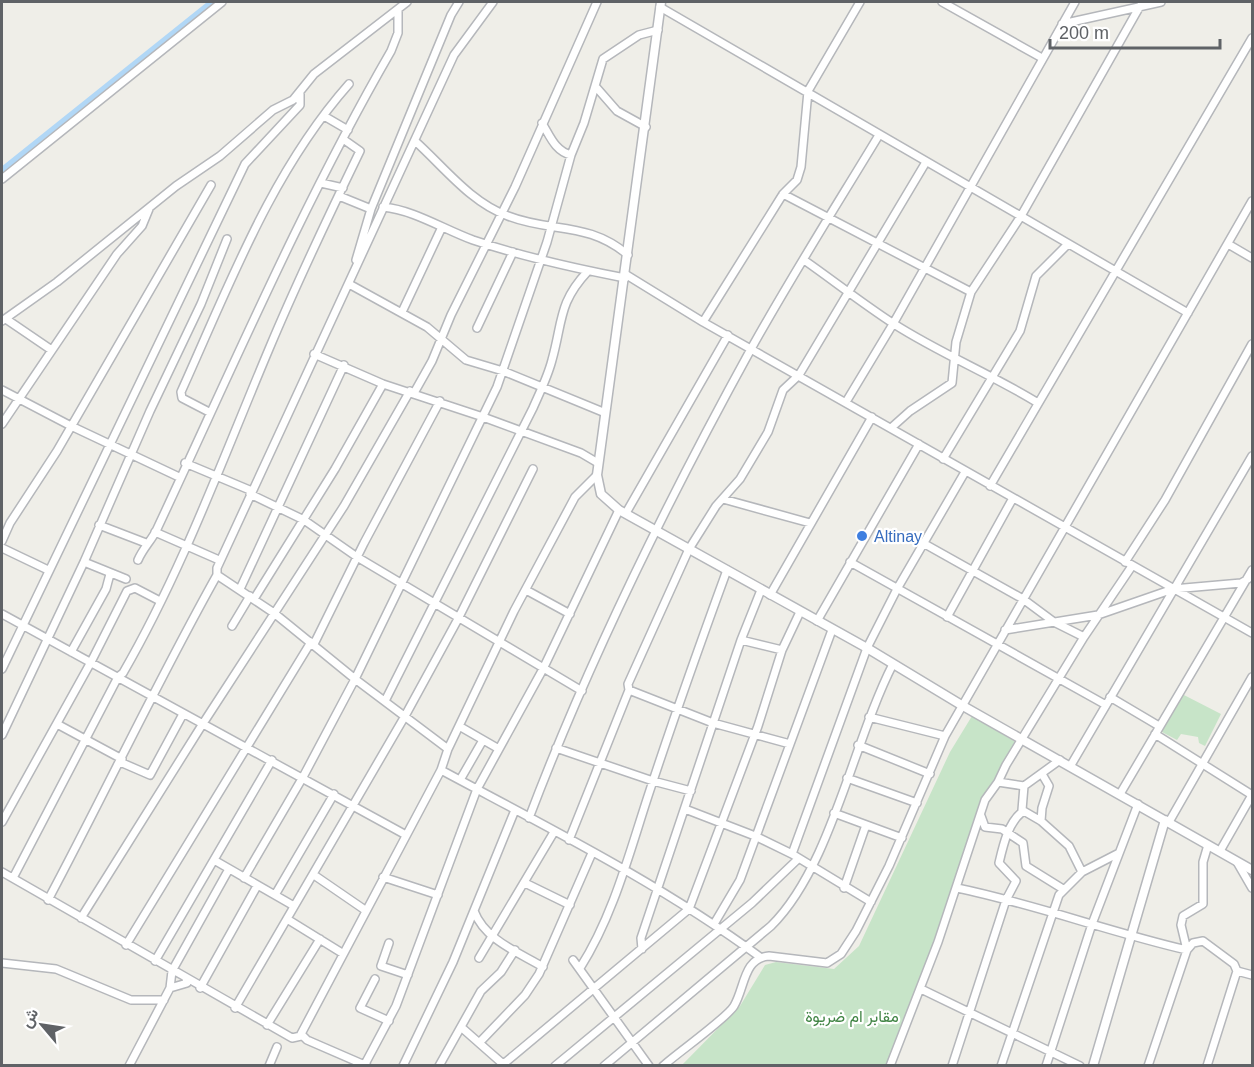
<svg xmlns="http://www.w3.org/2000/svg" width="1254" height="1067" viewBox="0 0 1254 1067" font-family="Arial,Vazirmatn,sans-serif">
<style>
.green{fill:#c7e4c8}
.lines{fill:none;stroke-linecap:round;stroke-linejoin:round}
.canal{stroke:#b1d7f6;stroke-width:6}
.minor-casing{stroke:#b5b7bb;stroke-width:10}
.tertiary-casing{stroke:#b5b7bb;stroke-width:11}
.minor{stroke:#fff;stroke-width:7}
.tertiary{stroke:#fff;stroke-width:8}
.shop-dot{fill:#3f7fe0;stroke:#fff;stroke-width:2}
.labels{text-anchor:middle;dominant-baseline:central;stroke-width:4.5;stroke-linejoin:round;paint-order:stroke}
.shop-label{font-size:16px;fill:#366cbe;stroke:#fff;text-anchor:start}
.park-label{font-size:16px;fill:#408444;stroke:#fff}
</style>
<rect width="100%" height="100%" fill="#efeee8"/>
<path class="green" d="M1182,694L1221,714L1205,746L1199,743L1198,737L1181,734L1177,740L1162,732Z
M972,716L1019,744L982,803L927,967L887,1065L681,1066L740,1006L765,965L776,962L834,969L859,946L950,752Z"/>
<g class="lines">
<path class="canal" d="M2,170L212,2"/>
<defs>
<path id="minor" d="M942,2L1042,58
M660,7L1188,313
M1062,24L1161,2
M596,87L617,111L646,127
M324,116L348,130
M542,123C550,136 555,151 571,155
M415,141C444,167 470,202 508,216C551,233 588,221 628,255
M2,179L222,2
M321,183L343,188
M783,194L797,180L801,167L808,91L860,2
M339,196L371,209
M383,207C414,210 443,229 473,240C523,257 573,268 625,278
M1228,244L1252,258
M356,260L371,209L451,15L459,2
M804,260C834,281 863,304 894,324C941,354 991,374 1038,403
M625,274L703,322L1252,633
M349,284L427,327L466,360L503,371L603,412
M402,312L442,227
M6,319L50,349
M2,321L57,282L176,186L220,156L273,110L293,100L314,74L407,2
M703,322L783,194L971,292
M477,328L513,252
M314,354L383,384L483,417L581,453L598,463
M2,390L71,426L179,477
M414,393L432,361L451,315L515,187L597,2
M846,402L893,324L1075,2
M209,412L182,398L181,392C229,286 271,172 349,84
M2,424L117,254L142,226L149,209
M891,428L910,411L952,383L956,342L971,292L1021,216L1140,6
M943,459L1020,331L1036,276L1068,244
M185,463L252,491
M990,486L1252,38
M250,494L304,520L357,557L582,691
M723,499L810,523
M626,513L728,335
M99,525L146,543
M155,532L219,560
M2,541L10,523L57,451L211,185
M923,543L1023,599L1054,622L1084,637
M2,548L48,570
M138,560C143,548 152,540 157,529C232,369 302,205 391,51L398,33V10
M84,562L126,579
M850,562L1106,705
M1125,562L1165,500L1252,344
M240,589L344,365
M526,590L570,614
M770,595L872,417
M254,599L335,469L383,384
M2,614L406,835
M947,617L1013,498
M817,621L919,444
M232,626L250,596
M1005,630L1098,615L1173,589L1241,583L1248,579
M741,640L782,650
M314,644L364,543L440,401
M71,652L106,589L110,574
M2,669L245,164L300,105V94
M629,690L713,723L790,744
M1110,697L1159,726
M385,701L533,408C540,392 548,376 552,360C563,321 558,303 588,271
M869,717L945,736
M57,724L122,759
M459,726L499,749
M1155,734L1252,795
M2,735L84,562L150,411L201,304L227,239
M858,745L930,774
M556,748L653,781L691,791
M448,749L514,611L575,497L597,475
M1060,760L1024,786L1022,810L1041,821L1069,846L1082,872
M120,762L150,775L183,714
M1071,765L1252,456
M441,770C549,828 661,884 760,957
M847,778L917,803
M460,780L483,740
M998,782L1024,786
M1120,794L1252,570
M685,809L755,836L792,854L871,902
M834,813L902,838
M981,816L985,827L1002,829L1023,843L1026,866L1063,889
M529,818C590,657 668,500 751,349C791,277 836,206 879,135
M1041,821L1042,808L1049,786L1042,774
M2,822L91,662L127,591L135,588L160,601
M1169,822L1252,677
M569,840L629,690L628,684L689,549L716,506L740,479L768,432L783,390L799,375L926,162
M1220,851L1252,795
M792,854L867,648L897,589L965,472
M214,860L294,906
M1237,862L1252,888
M2,872L292,1038L301,1036
M314,875L365,910
M383,877L438,895
M13,878L118,677L123,673C182,571 223,458 269,349C297,282 328,217 360,151L343,139
M244,878L303,777L355,679L497,387L547,242L571,155L584,123L603,59L639,35L658,30
M525,883L570,905
M844,888L866,825
M957,888C1035,904 1109,932 1187,950L1193,943L1203,941L1234,964L1237,971L1252,975
M275,895L334,794
M48,900C105,793 157,682 217,575
M474,911C485,940 518,952 543,967
M81,918L202,725L344,506L410,391
M287,919L342,953
M714,924L740,880L832,630
M389,943L381,966L408,975
M126,945L311,642
M642,949L641,938L741,640L761,590
M479,958L554,832
M573,960L649,1066
M155,961L272,760
M2,963L56,969L131,1000H164
M580,968C614,915 630,850 650,790C674,717 700,644 727,570
M375,979L360,1008L389,1021
M170,988L187,983L186,979
M200,988L257,886
M921,989L1080,1066
M235,1008L405,716L458,619L533,469
M267,1025L320,939
M461,1027L503,1064
M479,1043L525,995L539,974L592,853
M365,1064L396,1006L477,789L543,669L619,510
M129,1066L170,988L172,971L229,869
M269,1066L277,1047
M367,1066L307,1040L301,1034L441,770L448,749L355,679L274,613L217,575V568L454,55L493,2
M403,1066L453,962L515,810
M439,1066L481,991L501,972L515,950
M501,1066L689,909L758,726L782,650L800,612
M555,1066L752,903L798,859
M604,1066L771,926C831,867 853,742 893,664
M663,1066C677,1053 726,1019 734,1006C745,988 743,958 769,956L827,963L841,954L856,931L889,866L945,736L1252,201
M890,1066L938,942L985,800L998,782L1006,765L1084,637L1132,566
M952,1066L1006,900L1016,881L999,863C1003,846 1008,823 1022,812
M1001,1066L1059,895L1082,872L1117,854
M1046,1066L1092,924L1138,804
M1148,1066L1187,950L1181,925L1183,916L1203,904V862L1208,845
M1207,1066L1237,971"/>
<path id="tertiary" d="M661,2L597,475L601,494L619,510L867,648L963,706L1252,870
M1093,1066L1165,820"/>
</defs>
<use href="#minor" class="minor-casing"/>
<use href="#tertiary" class="tertiary-casing"/>
<use href="#minor" class="minor"/>
<use href="#tertiary" class="tertiary"/>
</g>
<circle class="shop-dot" cx="862" cy="536" r="6"/>
<g class="labels">
<g class="shop-label">
<text x="874" y="536">Altinay</text>
</g>
<g class="park-label">
<text x="852" y="1016">مقابر ام ضريوة</text>
</g>
</g>
<rect width="1254" height="1067" fill="none" stroke="#5f6266" stroke-width="6"/>
<g transform="translate(42 1025) rotate(299)" stroke="#ffffff" stroke-width="4.5" paint-order="stroke">
<path d="M0-4.5L10 22L0 15L-10 22Z" fill="#5f6266"/>
<text y="-9" font-size="16" font-weight="bold" text-anchor="middle" fill="#5f6266">ش</text>
</g>
<path d="M1050 39v9h170v-9" fill="none" stroke="#5f6266" stroke-width="3"/>
<text x="1059" y="39" font-size="18" fill="#5f6266" stroke="#ffffff" stroke-width="4.5" paint-order="stroke">200 m</text>
</svg>
